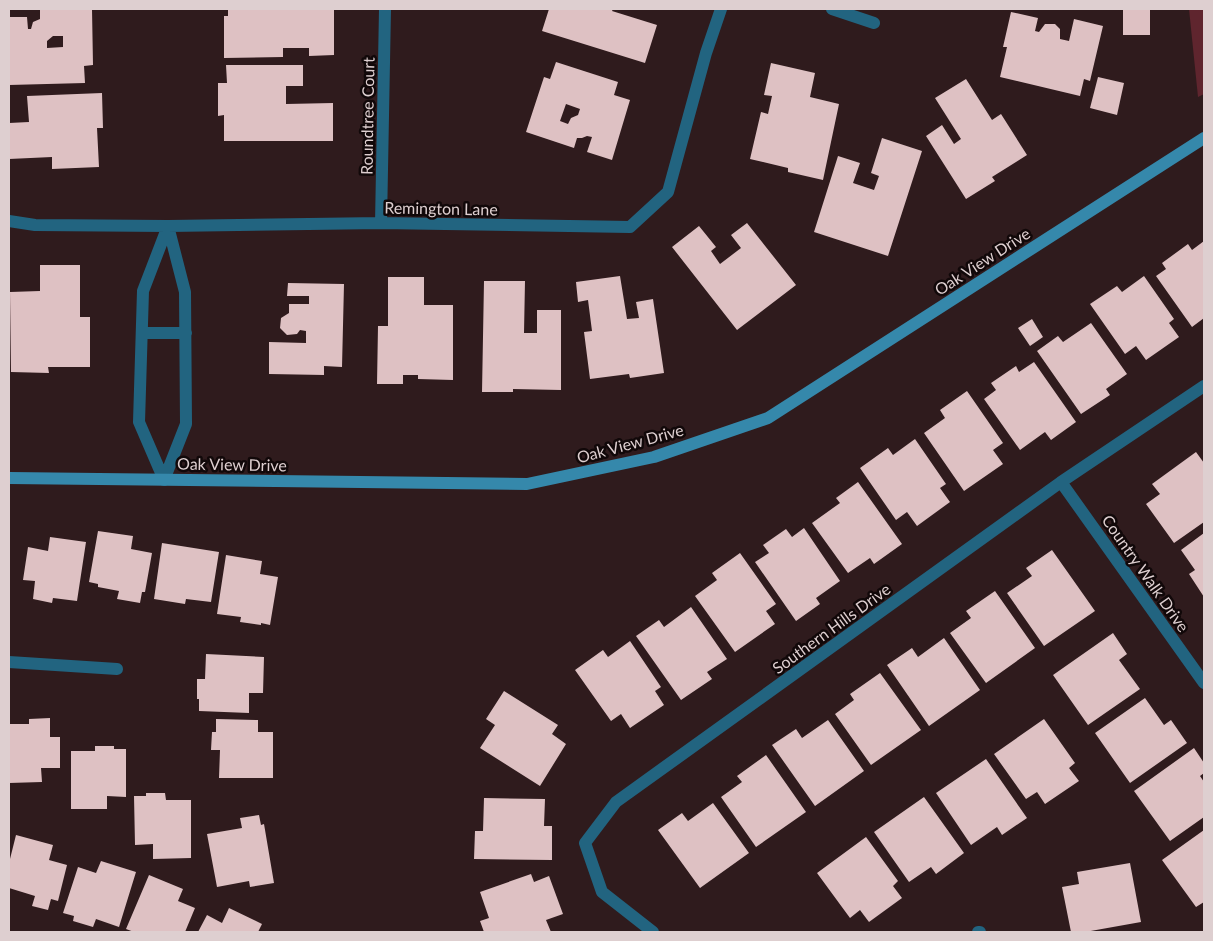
<svg xmlns="http://www.w3.org/2000/svg" width="1213" height="941" viewBox="0 0 1213 941" font-family="Lato,sans-serif">
<style>
.green{fill:#5f252e}
.building{fill:#dec1c3;fill-rule:evenodd}
.lines{fill:none;stroke-linecap:round;stroke-linejoin:round}
.street{stroke:#226480;stroke-width:12}
.secondary{stroke:#3588ab;stroke-width:12}
.labels{text-anchor:middle;dominant-baseline:central;stroke-width:5;stroke-linejoin:round;paint-order:stroke}
.street-label{font-size:16px;fill:#decfd0;stroke:#110809}
</style>
<rect width="100%" height="100%" fill="#2f1b1d"/>
<path class="green" d="M1189,9H1204V94L1198,97Z"/>
<path class="building" d="M40,9H92L93,65L84,66L85,83L9,85V17H27L28,29H31L33,22L40,19ZM53,36H63V47L47,48V41Z
M228,9H334V55L309,56V48H283V57L224,58V16H228Z
M549,9H613L612,11L657,25L645,63L542,31Z
M1123,9H1150V35H1123Z
M1011,12L1038,18L1035,31L1039,32L1045,24H1055L1060,29V39L1069,41L1074,19L1103,26L1090,81L1084,79L1080,96L1000,77L1007,47H1003Z
M556,62L618,82L614,95L630,100L612,160L587,152L592,137L587,136L582,138H577L574,148L526,132L544,77L550,79ZM566,104L580,109L578,115L571,118L568,124L560,121Z
M771,63L815,73L810,97L839,104L823,180L788,172V168L750,159L761,112L768,114L772,96L764,95Z
M226,65H303V86H286V104L333,103V141H224V115L218,116V83H227Z
M1098,77L1124,83L1117,115L1090,108Z
M966,79L992,120L1001,114L1027,155L992,177L995,181L966,199L926,136L942,125L954,144L961,139L935,98Z
M102,93L103,128H97L99,167L52,169V157L9,159V123L29,122L27,96Z
M882,138L922,151L888,256L814,232L838,156L860,163L853,183L874,190L879,176L871,173Z
M747,223L796,285L737,330L672,247L699,226L716,247L711,251L720,264L741,248L731,235Z
M1204,241V318L1192,327L1156,276L1166,269L1162,263L1188,244L1192,250Z
M40,265H80V317H90V367H48L49,373L11,372L10,292L40,291Z
M620,276L627,319L639,318L636,302L653,299L664,373L630,378L629,374L590,379L584,332L592,331L588,300L578,302L576,282Z
M1144,276L1174,319L1169,323L1179,337L1146,360L1136,346L1125,354L1090,304L1117,286L1122,292Z
M388,277H424V305H453V380L418,379V375H403V384H377L378,326H388Z
M484,281H525L524,333H537V310H561V390L513,389V392H482Z
M288,283L344,284L342,367L324,366V375L269,374V342L306,343V331L300,330L297,334L287,335L280,328L281,318L289,313V304H309V296H287Z
M1032,319L1043,337L1030,346L1018,328Z
M1091,323L1127,374L1106,389L1110,395L1081,414L1037,351L1058,336L1063,342Z
M1034,362L1076,422L1051,440L1045,432L1020,450L984,399L996,390L991,383L1016,366L1019,372Z
M967,391L1003,443L993,450L1003,464L964,491L924,433L945,418L940,410Z
M915,439L946,484L940,488L950,502L917,526L907,512L896,520L860,468L888,448L893,455Z
M1196,452L1204,463V522L1174,543L1146,504L1160,494L1152,484Z
M858,482L902,544L874,564L870,558L848,573L812,523L840,503L836,498Z
M804,528L840,581L816,598L820,604L796,621L755,562L769,553L763,545L786,529L792,537Z
M98,531L133,536L131,549L152,553L145,592H142L140,603L117,599L119,591L98,587V584L89,582Z
M1204,533V597L1189,574L1195,570L1181,550Z
M50,537L86,542L77,601L53,598L52,603L33,599L35,581L23,580L28,547L48,551Z
M162,543L219,552L211,602L186,599L185,604L154,599Z
M1052,550L1095,611L1044,646L1007,593L1032,576L1026,568Z
M740,553L776,604L766,611L775,624L735,652L695,596L717,580L712,573Z
M226,555L262,561L260,574L278,577L270,625L261,623V625L240,622L241,617L217,614Z
M995,591L1035,648L986,683L950,633L971,618L966,611Z
M691,607L727,659L707,672L712,679L681,700L636,636L659,620L664,627Z
M1113,633L1127,654L1119,660L1140,689L1088,725L1053,675Z
M944,638L980,690L929,726L887,665L912,648L918,657Z
M630,641L661,687L655,691L664,705L630,728L621,714L611,721L575,670L603,650L608,657Z
M206,654L264,657L263,693H249V713L199,711V699H197V679H205Z
M880,673L921,730L871,765L835,714L854,700L850,694Z
M504,691L558,725L552,734L566,744L540,786L480,748L495,725L486,719Z
M1145,698L1164,725L1171,720L1187,743L1130,783L1095,733Z
M50,718V737H60V768H41L42,782L9,783V724H29V719Z
M216,719L258,720V732H273V778H219L220,750H211L212,732H216Z
M1044,719L1075,763L1069,768L1079,781L1045,804L1037,792L1026,799L994,754Z
M828,720L864,771L815,806L772,745L796,729L802,738Z
M95,746H114V749H126V797L107,796V809H71V751H95Z
M1194,748L1204,763V773L1200,776L1204,782V817L1170,841L1134,791Z
M766,755L806,812L756,847L721,797L742,782L737,776Z
M986,759L1027,818L1002,835L997,827L971,845L936,793Z
M146,793H165L166,800H191V858L153,859V844L135,845L134,796H146Z
M924,797L964,853L936,874L931,867L909,882L874,832Z
M484,798L545,799L544,826H552V860L474,859L475,831H483Z
M713,803L749,853L700,888L658,830L682,813L688,821Z
M259,815L261,825L264,824L274,883L250,887L249,881L217,887L207,834L242,828L240,818Z
M1204,830V902L1196,907L1162,860Z
M16,835L53,845L49,860L67,865L58,901L51,899L48,910L32,906L35,896L9,888V863Z
M866,837L898,881L893,886L902,898L869,922L860,910L850,918L817,873Z
M101,861L136,872L119,927L96,919L93,927L73,921L74,916L63,913L78,867L96,873Z
M1130,863L1141,922L1085,932H1071L1062,887L1079,884L1077,872Z
M531,874L534,882L549,876L563,914L546,920L551,932H484L480,921L489,918L480,892Z
M149,875L183,889L178,901L195,908L185,932H134L126,929Z
M229,908L262,924L258,932H198L207,915L222,923Z"/>
<g class="lines">
<path class="street" d="M832,9L874,23
M9,221L35,225L168,226L381,223L630,227L668,192L706,53L721,9
M381,223L385,9
M142,333H186
M164,480L139,422L143,291L168,226
M164,480L186,424L185,292L168,226
M1061,482L1204,683
M9,662L117,669
M653,932L602,892L585,843L616,802L1061,482L1204,386
M978,932H980"/>
<path class="secondary" d="M9,478L527,484L654,457L768,418L1204,138"/>
</g>
<g class="labels">
<g class="street-label">
<text transform="translate(367 116) rotate(-89)">Roundtree Court</text>
<text transform="translate(441 208) rotate(1)">Remington Lane</text>
<text transform="translate(982 261) rotate(-33)">Oak View Drive</text>
<text transform="translate(630 443) rotate(-15)">Oak View Drive</text>
<text transform="translate(232 464) rotate(1)">Oak View Drive</text>
<text transform="translate(1146 573) rotate(55)">Country Walk Drive</text>
<text transform="translate(831 628) rotate(-36)">Southern Hills Drive</text>
</g>
</g>
<rect width="1213" height="941" fill="none" stroke="#decfd0" stroke-width="20"/>
</svg>
